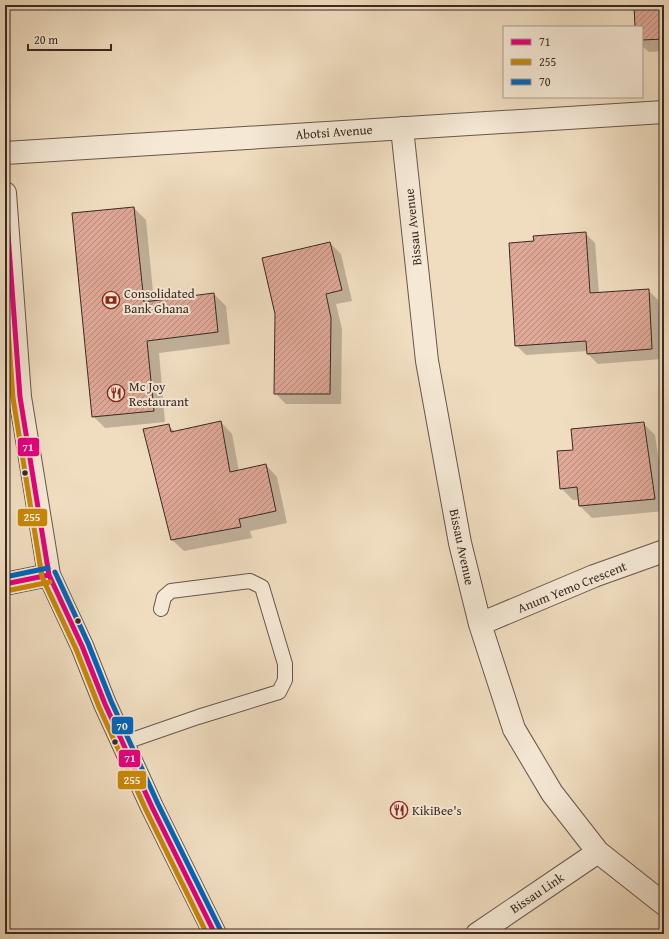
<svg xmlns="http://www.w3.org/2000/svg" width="669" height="939" viewBox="0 0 669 939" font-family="'Gentium Book Plus',serif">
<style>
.shadow{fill:#0003}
.building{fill:url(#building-hatch);stroke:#3b2922}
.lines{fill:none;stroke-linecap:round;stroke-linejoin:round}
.service-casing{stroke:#68564a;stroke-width:16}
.minor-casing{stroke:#68564a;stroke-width:24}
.tertiary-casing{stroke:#68564a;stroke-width:24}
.service{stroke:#f5e9d6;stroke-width:14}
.minor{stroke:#f5e9d6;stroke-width:22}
.tertiary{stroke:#f5e9d6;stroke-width:22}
.bus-1-casing{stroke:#f5e9d6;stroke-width:8}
.bus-2-casing{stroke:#f5e9d6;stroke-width:8}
.bus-3-casing{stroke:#f5e9d6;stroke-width:8}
.bus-1{stroke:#e5007d;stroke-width:5}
.bus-2{stroke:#c88708;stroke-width:5}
.bus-3{stroke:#0065bd;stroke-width:5}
.bus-dot{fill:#3b2922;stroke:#f5e9d6;stroke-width:1.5}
.labels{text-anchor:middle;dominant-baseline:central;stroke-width:4;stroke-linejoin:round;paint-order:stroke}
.street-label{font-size:13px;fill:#3b2922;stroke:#f5e9d6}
.poi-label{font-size:13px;fill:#3b2922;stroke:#f5e9d6;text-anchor:start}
.line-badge{stroke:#f5e9d6;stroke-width:1.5}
.badge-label{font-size:11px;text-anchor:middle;font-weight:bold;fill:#fff}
</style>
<defs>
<pattern id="building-hatch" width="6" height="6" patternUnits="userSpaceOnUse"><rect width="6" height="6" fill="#dfa897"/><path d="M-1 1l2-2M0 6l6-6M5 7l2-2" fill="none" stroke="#b6897b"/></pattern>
</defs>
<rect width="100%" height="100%" fill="#f0ddc0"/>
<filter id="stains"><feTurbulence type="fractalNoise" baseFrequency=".005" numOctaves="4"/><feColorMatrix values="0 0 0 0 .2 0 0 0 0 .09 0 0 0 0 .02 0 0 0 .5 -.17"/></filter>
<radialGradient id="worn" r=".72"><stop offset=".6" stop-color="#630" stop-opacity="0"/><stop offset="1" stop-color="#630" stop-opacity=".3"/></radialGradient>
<path class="shadow" d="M635,5H664V51L649,52L642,46V27H636Z
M134,208L146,220L154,302L214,294L226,306L230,344L159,353L165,422L105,428L93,416Z
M585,233L595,243L599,293L648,290L658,300L662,359L598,364L588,354V351L526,355L516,345L535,242Z
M330,243L341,254L352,301L336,304L342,329L341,404H286L275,393Z
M221,422L232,434L239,471L266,465L277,477L287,523L250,531L252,538L184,551L172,540L169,426L175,432Z
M643,423L655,435L664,495V511L592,518L580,506L579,500H573L561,488L574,451Z"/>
<path class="building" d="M634,5H664V39L642,40V27H635Z
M134,207L144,302L214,293L218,332L147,341L154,411L92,417L72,213Z
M586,232L590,293L649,289L652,349L587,354L586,341L515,346L509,243L534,241L533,236Z
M330,242L342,290L326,294L331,318L330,394H274L275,314L262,258Z
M221,421L230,472L266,464L276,511L239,519L241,527L171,540L143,429L169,424L171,432Z
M644,422L655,499L579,506L577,487L560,489L557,451L573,450L571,429Z"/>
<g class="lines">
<defs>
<path id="service" d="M123,743L198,717L279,692L285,680V664L262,587L250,581L171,591L164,597L161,609"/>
<path id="minor" d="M402,128L427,361L460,543L480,624L514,729L552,793L598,852L664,904
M5,153L664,112
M480,624L594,576L664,551
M477,934L598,852"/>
<path id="tertiary" d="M5,193L20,397L49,575L82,646L105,704L152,807L215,934
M5,584L49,575"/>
</defs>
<use href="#service" class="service-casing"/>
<use href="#minor" class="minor-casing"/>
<use href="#tertiary" class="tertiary-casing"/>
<use href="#service" class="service"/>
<use href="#minor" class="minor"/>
<use href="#tertiary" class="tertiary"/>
<defs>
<path id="bus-1" d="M5,193L20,397L49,575L82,646L105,704L152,807L215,934
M5,584L49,575"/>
<path id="bus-2" d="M5,288L13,398L42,577L76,649L99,707L146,810L207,934
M6,591L50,582"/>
<path id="bus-3" d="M55,572L88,643L111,701L158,804L221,931
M5,577L48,568"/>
</defs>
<use href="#bus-1" class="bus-1-casing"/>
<use href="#bus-2" class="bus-2-casing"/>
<use href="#bus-3" class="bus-3-casing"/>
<use href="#bus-1" class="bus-1"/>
<use href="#bus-2" class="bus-2"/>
<use href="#bus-3" class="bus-3"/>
</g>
<defs>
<symbol id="bank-ring" viewBox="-11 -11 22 22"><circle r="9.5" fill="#f5e9d6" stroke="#8f2418" stroke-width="1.5"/><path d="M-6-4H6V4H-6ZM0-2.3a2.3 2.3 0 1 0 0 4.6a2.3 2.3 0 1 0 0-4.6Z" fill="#8f2418"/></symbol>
<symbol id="restaurant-ring" viewBox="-11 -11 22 22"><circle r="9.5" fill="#f5e9d6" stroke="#8f2418" stroke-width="1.5"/><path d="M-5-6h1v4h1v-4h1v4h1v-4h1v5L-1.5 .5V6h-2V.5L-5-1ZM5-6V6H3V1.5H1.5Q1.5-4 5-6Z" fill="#8f2418"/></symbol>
</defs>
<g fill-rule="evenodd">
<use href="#bank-ring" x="101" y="290" width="20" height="20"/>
<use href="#restaurant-ring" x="106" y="383" width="20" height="20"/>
<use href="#restaurant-ring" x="389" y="800" width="20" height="20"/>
</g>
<g class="bus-dot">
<circle cx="25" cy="473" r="3.5"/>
<circle cx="78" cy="621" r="3.5"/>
<circle cx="115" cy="742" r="3.5"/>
</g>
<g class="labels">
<g class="street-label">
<text transform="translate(334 132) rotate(-4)">Abotsi Avenue</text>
<text transform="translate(413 227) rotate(-96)">Bissau Avenue</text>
<text transform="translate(462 547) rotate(78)">Bissau Avenue</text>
<text transform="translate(572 587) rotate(-22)">Anum Yemo Crescent</text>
<text transform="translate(537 893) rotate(-34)">Bissau Link</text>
</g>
<g class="poi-label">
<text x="124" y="293">Consolidated<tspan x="124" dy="15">Bank Ghana</tspan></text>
<text x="129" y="386">Mc Joy<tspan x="129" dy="15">Restaurant</tspan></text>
<text x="412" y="810">KikiBee's</text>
</g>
</g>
<g class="line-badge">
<rect x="17" y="437" width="23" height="20" rx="4" fill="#e5007d"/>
<rect x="17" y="508" width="31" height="19" rx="4" fill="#c88708"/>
<rect x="111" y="716" width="23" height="19" rx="4" fill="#0065bd"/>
<rect x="118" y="749" width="23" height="19" rx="4" fill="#e5007d"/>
<rect x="117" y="770" width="30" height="20" rx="4" fill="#c88708"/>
</g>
<g class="badge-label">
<text x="28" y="451">71</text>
<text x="32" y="521">255</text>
<text x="122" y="730">70</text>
<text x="130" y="762">71</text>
<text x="132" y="784">255</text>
</g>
<rect width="669" height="939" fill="none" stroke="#f0ddc0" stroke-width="20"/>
<rect x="6" y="6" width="657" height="927" fill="none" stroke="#3b2922" stroke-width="2"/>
<rect x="10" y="10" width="649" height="919" fill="none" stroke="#3b2922"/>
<rect x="503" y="26" width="140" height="72" fill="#f5e9d6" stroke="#ab9c8e"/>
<rect x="511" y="39" width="20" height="6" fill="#e5007d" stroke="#ab9c8e"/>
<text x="539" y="46" font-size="12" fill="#3b2922">71</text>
<rect x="511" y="59" width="20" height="6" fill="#c88708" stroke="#ab9c8e"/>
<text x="539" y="66" font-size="12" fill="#3b2922">255</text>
<rect x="511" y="79" width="20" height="6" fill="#0065bd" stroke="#ab9c8e"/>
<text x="539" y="86" font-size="12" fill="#3b2922">70</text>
<path d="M28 44v6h83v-6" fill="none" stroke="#3b2922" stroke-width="2"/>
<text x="34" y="44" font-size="12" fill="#3b2922" stroke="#f5e9d6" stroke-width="3" paint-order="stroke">20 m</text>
<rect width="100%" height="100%" filter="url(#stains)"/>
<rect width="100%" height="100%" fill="url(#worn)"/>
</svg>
